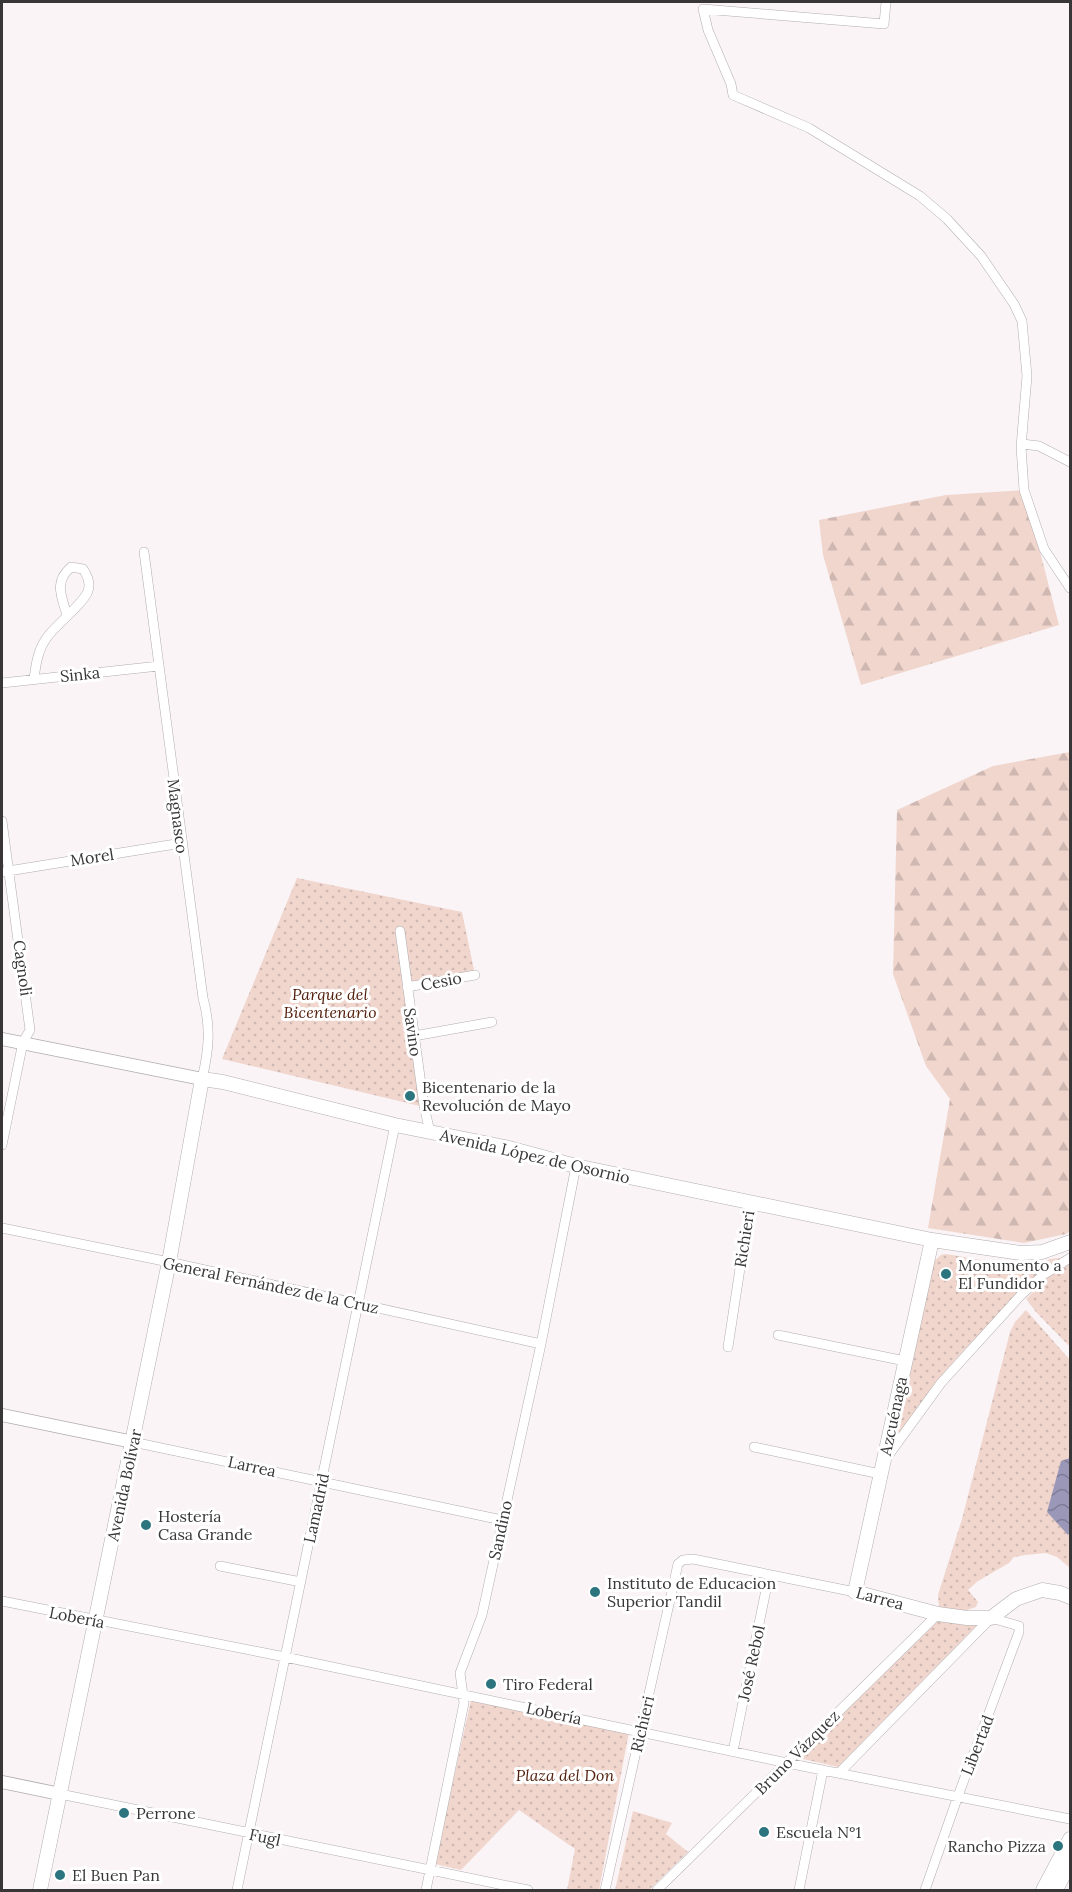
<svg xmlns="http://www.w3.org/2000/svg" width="1072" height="1892" viewBox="0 0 1072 1892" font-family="Lora,serif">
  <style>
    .forest { fill: url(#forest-firs) }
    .park { fill: url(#park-dots) }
    .water { fill: url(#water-waves) }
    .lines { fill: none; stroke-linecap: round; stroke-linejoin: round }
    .minor-casing { stroke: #b2adb0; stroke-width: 10 }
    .tertiary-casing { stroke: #b2adb0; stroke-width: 14 }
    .secondary-casing { stroke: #b2adb0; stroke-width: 15 }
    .minor { stroke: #fff; stroke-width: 9 }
    .tertiary { stroke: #fff; stroke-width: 12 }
    .secondary { stroke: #fff; stroke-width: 14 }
    .poi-dot { fill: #2c747e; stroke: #fff; stroke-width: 2 }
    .labels { text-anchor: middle; stroke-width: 6; stroke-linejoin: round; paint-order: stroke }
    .street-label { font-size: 16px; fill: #383637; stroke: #fff }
    .park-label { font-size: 16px; font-style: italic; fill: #53200e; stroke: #fff }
    .poi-label { font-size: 16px; fill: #383637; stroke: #fff; text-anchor: start }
  </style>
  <defs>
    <pattern id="forest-firs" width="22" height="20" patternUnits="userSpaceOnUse" patternTransform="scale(1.5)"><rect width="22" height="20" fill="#f0d6cd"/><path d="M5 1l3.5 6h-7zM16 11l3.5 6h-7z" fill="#cfb8b1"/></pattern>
    <pattern id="park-dots" width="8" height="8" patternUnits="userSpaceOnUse" patternTransform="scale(1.5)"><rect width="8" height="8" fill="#f0d6cd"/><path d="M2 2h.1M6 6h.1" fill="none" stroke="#cfb8b1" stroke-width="1.8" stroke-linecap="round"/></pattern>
    <pattern id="water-waves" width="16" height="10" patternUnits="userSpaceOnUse" patternTransform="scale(1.5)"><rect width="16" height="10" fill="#9a97b9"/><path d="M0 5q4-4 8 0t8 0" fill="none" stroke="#7f7c97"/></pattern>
  </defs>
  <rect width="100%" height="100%" fill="#faf4f7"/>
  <path class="forest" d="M1024,490L1059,625L861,685L823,555L819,520L946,495Z
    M1070,752V1231L1066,1234L1024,1243L928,1228L950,1099L926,1066L893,974L897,810L993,766Z"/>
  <path class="park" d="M297,878L462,912L475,975L407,988L420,1106L222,1059Z
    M946,1254C971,1258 997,1264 1022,1264C1036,1264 1049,1257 1064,1258C1024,1294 982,1328 947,1369C927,1394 910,1422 891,1448L933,1262L941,1255Z
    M1070,1264V1347L1036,1312L1026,1299L1048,1277Z
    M1026,1310L1070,1360V1568L1057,1557L1046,1553L1025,1555L1014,1557L1009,1563L978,1581L968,1590L978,1602L976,1607L964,1611L939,1608L938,1595L962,1519L1010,1332L1015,1322Z
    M939,1617L977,1625L838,1767L799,1758Z
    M471,1700L629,1732L599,1890H567L575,1849L519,1810L461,1870L435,1864Z
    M633,1811L672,1823L666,1834L688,1852L649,1890H615Z"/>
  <path class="water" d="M1070,1458V1532L1068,1535L1047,1512L1061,1461Z"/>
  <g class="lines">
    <g class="minor-casing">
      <path id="minor" d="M886,2L884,24L703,9L708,30L731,84L733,95L809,128L920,196L947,219L981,256L1014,304L1022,321L1027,376L1021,447L1024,490L1044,549L1070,588
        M1022,444L1039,446L1070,462
        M144,552L203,998C211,1027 209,1050 202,1079
        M34,679C36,663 38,649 48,636C57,624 84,603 88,591C91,583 87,575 83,569L71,567C54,582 61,595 67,615
        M2,683L159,666
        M2,821L30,1030L23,1042L2,1145
        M2,872L182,843
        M400,931L424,1106L430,1132
        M407,987L475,975
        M414,1036L492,1022
        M2,1228L169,1262L541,1344
        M778,1335L905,1361
        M728,1347L750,1203
        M133,1442L502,1520
        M754,1447L880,1474
        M885,1460L941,1383L1021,1295L1043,1275L1070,1258
        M220,1566L301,1582
        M2,1601L285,1657L787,1763L1070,1819
        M733,1751L769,1575
        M839,1773L991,1618L1019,1626V1632L958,1796L925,1890
        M60,1794L528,1890
        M237,1890L395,1125
        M426,1890L464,1703L460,1673L482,1615L541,1344L576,1166
        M605,1890L678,1564L683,1560L693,1559L855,1592
        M657,1890L938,1614
        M799,1890L823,1770"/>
    </g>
    <g class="tertiary-casing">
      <path id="tertiary" d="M2,1039L202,1079
        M2,1415L133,1442
        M2,1782L60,1794"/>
    </g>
    <g class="secondary-casing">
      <path id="secondary" d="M932,1240L855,1592L938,1614L967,1618H991L1016,1599L1042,1590L1060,1593L1070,1597
        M40,1890L169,1262L202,1079L223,1082L395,1125L505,1147L576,1166L932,1240L1021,1253L1042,1252L1070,1242
        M1043,1890L1070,1839
        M1056,1890L1070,1862"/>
    </g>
    <use href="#minor" class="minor"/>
    <use href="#tertiary" class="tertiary"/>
    <use href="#secondary" class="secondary"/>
  </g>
  <g class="poi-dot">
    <circle cx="410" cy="1096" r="6"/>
    <circle cx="946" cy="1274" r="6"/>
    <circle cx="146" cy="1525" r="6"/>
    <circle cx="595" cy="1592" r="6"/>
    <circle cx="491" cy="1684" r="6"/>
    <circle cx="124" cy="1813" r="6"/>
    <circle cx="764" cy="1832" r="6"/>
    <circle cx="1058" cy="1846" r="6"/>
    <circle cx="60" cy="1875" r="6"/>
  </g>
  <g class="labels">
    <g class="street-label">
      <text transform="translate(80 674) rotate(-6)" y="6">Sinka</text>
      <text transform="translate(178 816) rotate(83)" y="6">Magnasco</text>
      <text transform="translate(92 857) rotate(-9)" y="6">Morel</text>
      <text transform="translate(23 968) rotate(82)" y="6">Cagnoli</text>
      <text transform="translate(441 981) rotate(-11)" y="6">Cesio</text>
      <text transform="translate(413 1032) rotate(82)" y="6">Savino</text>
      <text transform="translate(535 1156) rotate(13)" y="6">Avenida López de Osornio</text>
      <text transform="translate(744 1239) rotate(-81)" y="6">Richieri</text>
      <text transform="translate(271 1285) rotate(12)" y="6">General Fernández de la Cruz</text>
      <text transform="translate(893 1416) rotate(-78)" y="6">Azcuénaga</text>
      <text transform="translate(252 1466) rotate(12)" y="6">Larrea</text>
      <text transform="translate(124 1485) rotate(-78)" y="6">Avenida Bolívar</text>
      <text transform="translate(316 1508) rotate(-78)" y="6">Lamadrid</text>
      <text transform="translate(500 1530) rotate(-78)" y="6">Sandino</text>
      <text transform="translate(880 1598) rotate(15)" y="6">Larrea</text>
      <text transform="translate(77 1617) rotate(11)" y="6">Lobería</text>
      <text transform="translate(751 1663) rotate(-78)" y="6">José Rebol</text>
      <text transform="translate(554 1713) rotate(12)" y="6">Lobería</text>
      <text transform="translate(642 1724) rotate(-77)" y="6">Richieri</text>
      <text transform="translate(977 1745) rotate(-69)" y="6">Libertad</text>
      <text transform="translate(797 1752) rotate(-45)" y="6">Bruno Vázquez</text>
      <text transform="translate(265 1837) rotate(12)" y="6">Fugl</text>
    </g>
    <g class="park-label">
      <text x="330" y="1000">Parque del<tspan x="330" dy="18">Bicentenario</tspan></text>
      <text x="565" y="1781">Plaza del Don</text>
    </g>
    <g class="poi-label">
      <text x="422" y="1093">Bicentenario de la<tspan x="422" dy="18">Revolución de Mayo</tspan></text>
      <text x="958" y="1271">Monumento a<tspan x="958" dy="18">El Fundidor</tspan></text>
      <text x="158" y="1522">Hostería<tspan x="158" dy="18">Casa Grande</tspan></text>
      <text x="607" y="1589">Instituto de Educacion<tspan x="607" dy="18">Superior Tandil</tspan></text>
      <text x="503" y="1690">Tiro Federal</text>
      <text x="136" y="1819">Perrone</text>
      <text x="776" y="1838">Escuela N°1</text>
      <text x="1046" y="1852" text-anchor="end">Rancho Pizza</text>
      <text x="72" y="1881">El Buen Pan</text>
    </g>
  </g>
  <rect width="1072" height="1892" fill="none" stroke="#383637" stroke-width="6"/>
</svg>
